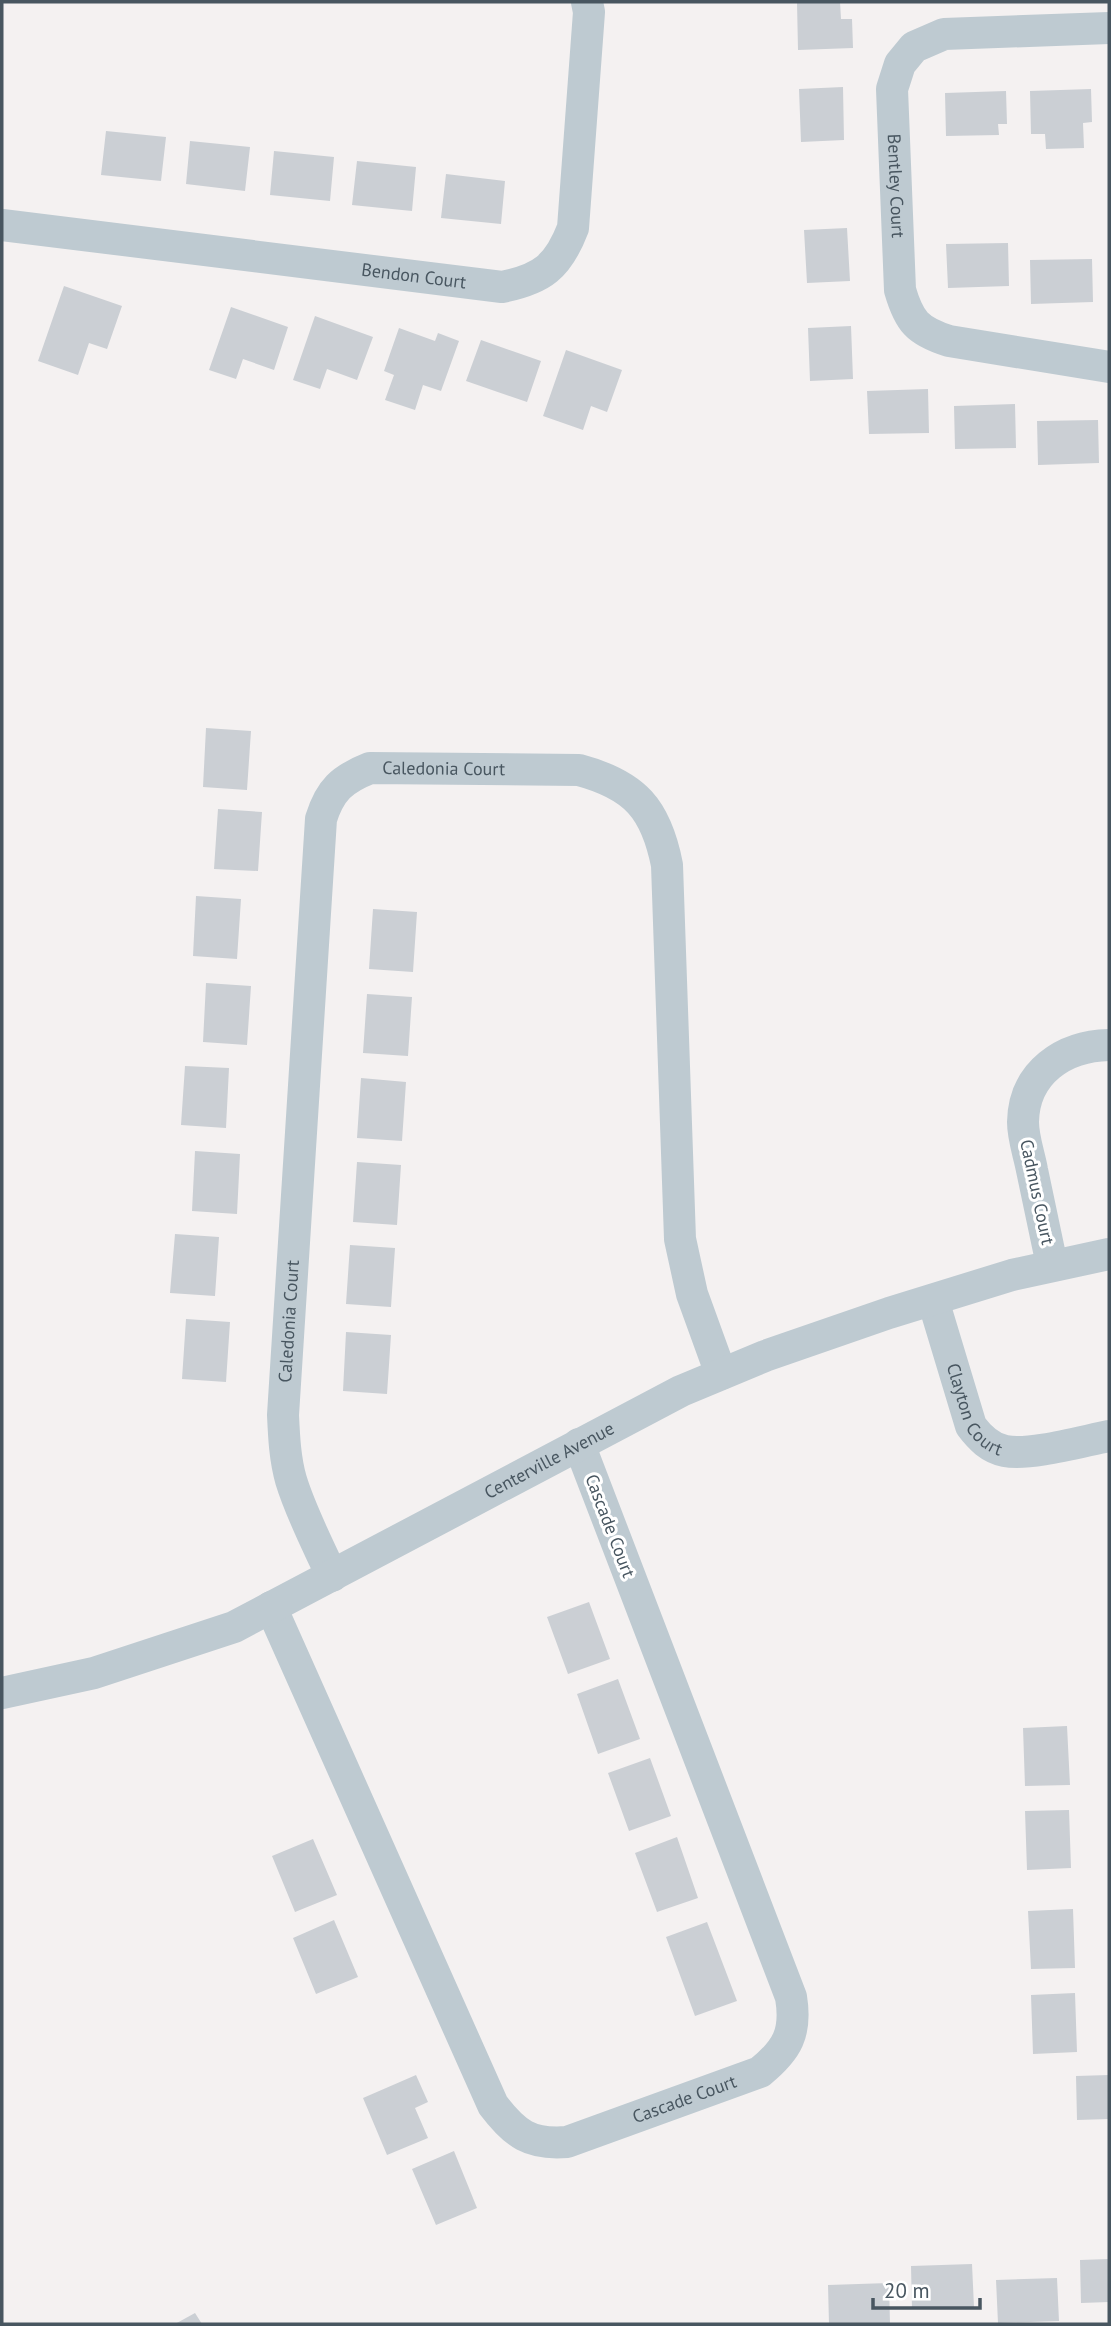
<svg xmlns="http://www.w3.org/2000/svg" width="1111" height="2326" viewBox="0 0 1111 2326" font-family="'PT Sans',sans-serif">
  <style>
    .building { fill: #cbcfd4 }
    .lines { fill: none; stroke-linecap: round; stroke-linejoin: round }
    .street { stroke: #becad1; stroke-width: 32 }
    .labels { text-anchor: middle; stroke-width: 6; stroke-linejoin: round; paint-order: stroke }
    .street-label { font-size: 18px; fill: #485660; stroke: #fff }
  </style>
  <rect width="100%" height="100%" fill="#f4f1f1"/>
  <path class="building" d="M797,2H840L841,19H852L853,48L798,50Z
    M843,87L844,140L801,142L799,89Z
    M1091,89L1092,122L1083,123L1084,148L1046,149L1045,134H1031L1030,91Z
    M1006,91L1007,124H998L999,135L946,136L945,93Z
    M106,131L166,137L161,181L101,175Z
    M190,141L250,147L245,191L186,184Z
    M274,151L334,157L330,201L270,195Z
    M357,161L416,167L412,211L352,205Z
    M446,174L505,181L501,224L441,218Z
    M847,228L850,281L807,283L804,230Z
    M1008,243L1009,286L948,288L946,244Z
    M1092,259L1093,302L1031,304L1030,260Z
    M64,286L122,306L107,349L89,343L78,375L38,361Z
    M231,307L288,327L274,370L243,359L236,379L209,370Z
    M315,316L373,337L357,380L327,369L320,389L293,380Z
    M851,326L853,379L810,381L808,328Z
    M399,328L435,341L438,333L459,341L441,391L423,385L415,410L385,400L394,375L384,371Z
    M481,340L541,361L527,402L466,381Z
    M566,350L622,370L607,412L591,406L583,430L543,416Z
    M928,389L929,433L869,434L867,391Z
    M1015,404L1016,448L955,449L954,406Z
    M1098,420L1099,463L1038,465L1037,421Z
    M206,728L251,731L247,790L203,787Z
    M218,809L262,812L258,871L214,869Z
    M196,896L241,899L237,959L193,956Z
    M373,909L417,912L413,972L369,969Z
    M206,983L251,986L247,1045L203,1042Z
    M367,994L412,997L408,1056L363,1053Z
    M185,1066L229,1068L226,1128L181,1125Z
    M361,1078L406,1082L402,1141L357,1138Z
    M195,1151L240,1154L237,1214L192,1211Z
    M357,1162L401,1165L397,1225L353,1222Z
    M175,1234L219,1237L215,1296L170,1293Z
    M350,1245L395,1248L391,1307L346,1304Z
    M186,1319L230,1322L226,1382L182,1379Z
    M346,1332L391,1335L387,1394L343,1391Z
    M589,1602L610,1659L568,1674L547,1617Z
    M618,1679L640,1739L598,1754L577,1694Z
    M1067,1726L1070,1785L1025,1786L1023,1728Z
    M650,1758L671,1816L629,1831L608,1773Z
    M1069,1810L1071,1868L1027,1870L1025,1811Z
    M677,1837L698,1898L657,1912L635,1853Z
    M313,1839L337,1895L295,1912L272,1856Z
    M1073,1909L1075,1968L1031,1969L1028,1911Z
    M334,1920L358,1977L316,1994L293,1938Z
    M707,1922L737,2001L695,2016L666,1937Z
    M1075,1993L1077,2052L1033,2054L1031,1995Z
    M416,2075L428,2102L415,2108L428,2138L387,2155L363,2098Z
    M1109,2075V2119L1077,2120L1076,2076Z
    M454,2151L477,2208L436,2225L412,2169Z
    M1109,2259V2302L1081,2303L1080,2260Z
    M972,2264L974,2307L912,2309L911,2266Z
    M1057,2278L1059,2321L998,2323L996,2280Z
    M889,2283L890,2324H829L828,2285Z
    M195,2313L202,2324H175Z"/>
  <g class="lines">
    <g class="street">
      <path id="s1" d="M1109,28L944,34L914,47L900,64L892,89L900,290C909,321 917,331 949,341L1109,367"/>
      <path id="s2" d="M2,225L502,287C542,279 558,267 573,228L589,12L587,2"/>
      <path d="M1052,1265C1045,1233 1039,1202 1032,1170C1029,1154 1023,1138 1023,1122C1024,1072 1064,1046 1109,1045"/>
      <path id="s3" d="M933,1300L971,1426C980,1438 990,1448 1005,1451C1030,1456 1083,1441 1109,1436"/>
      <path id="s4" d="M332,1576C318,1545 301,1513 291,1480C285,1459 284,1437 283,1415L321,819C330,790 342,779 370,768L579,770C635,785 656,809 667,865L680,1239L692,1294L721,1374"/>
      <path id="s5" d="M271,1607L493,2105C515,2134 530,2145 567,2142L760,2072C787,2050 797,2033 791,1997L579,1444"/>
      <path id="s6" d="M2,1693L94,1673L234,1627L681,1391L765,1356L889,1313L1012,1275L1109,1254"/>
    </g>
  </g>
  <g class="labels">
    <g class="street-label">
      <text dy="6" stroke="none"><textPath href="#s1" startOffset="343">Bentley Court</textPath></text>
      <text dy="6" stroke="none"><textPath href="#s2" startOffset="415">Bendon Court</textPath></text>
      <text dy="6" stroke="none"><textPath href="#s4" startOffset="915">Caledonia Court</textPath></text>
      <text transform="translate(1037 1192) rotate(78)" y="6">Cadmus Court</text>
      <text dy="6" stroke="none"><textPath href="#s4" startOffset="264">Caledonia Court</textPath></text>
      <text dy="6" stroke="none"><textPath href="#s3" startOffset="119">Clayton Court</textPath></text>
      <text dy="6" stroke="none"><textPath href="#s6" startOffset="598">Centerville Avenue</textPath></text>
      <text transform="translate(610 1526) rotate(69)" y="6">Cascade Court</text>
      <text dy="6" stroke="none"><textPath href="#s5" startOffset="758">Cascade Court</textPath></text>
    </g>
  </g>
  <rect width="1111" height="2326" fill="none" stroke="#485660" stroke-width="7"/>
  <path d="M873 2298v10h107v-10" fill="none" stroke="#485660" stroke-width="3.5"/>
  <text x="884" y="2298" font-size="21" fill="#485660" stroke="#ffffff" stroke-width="5" paint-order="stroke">20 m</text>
</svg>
